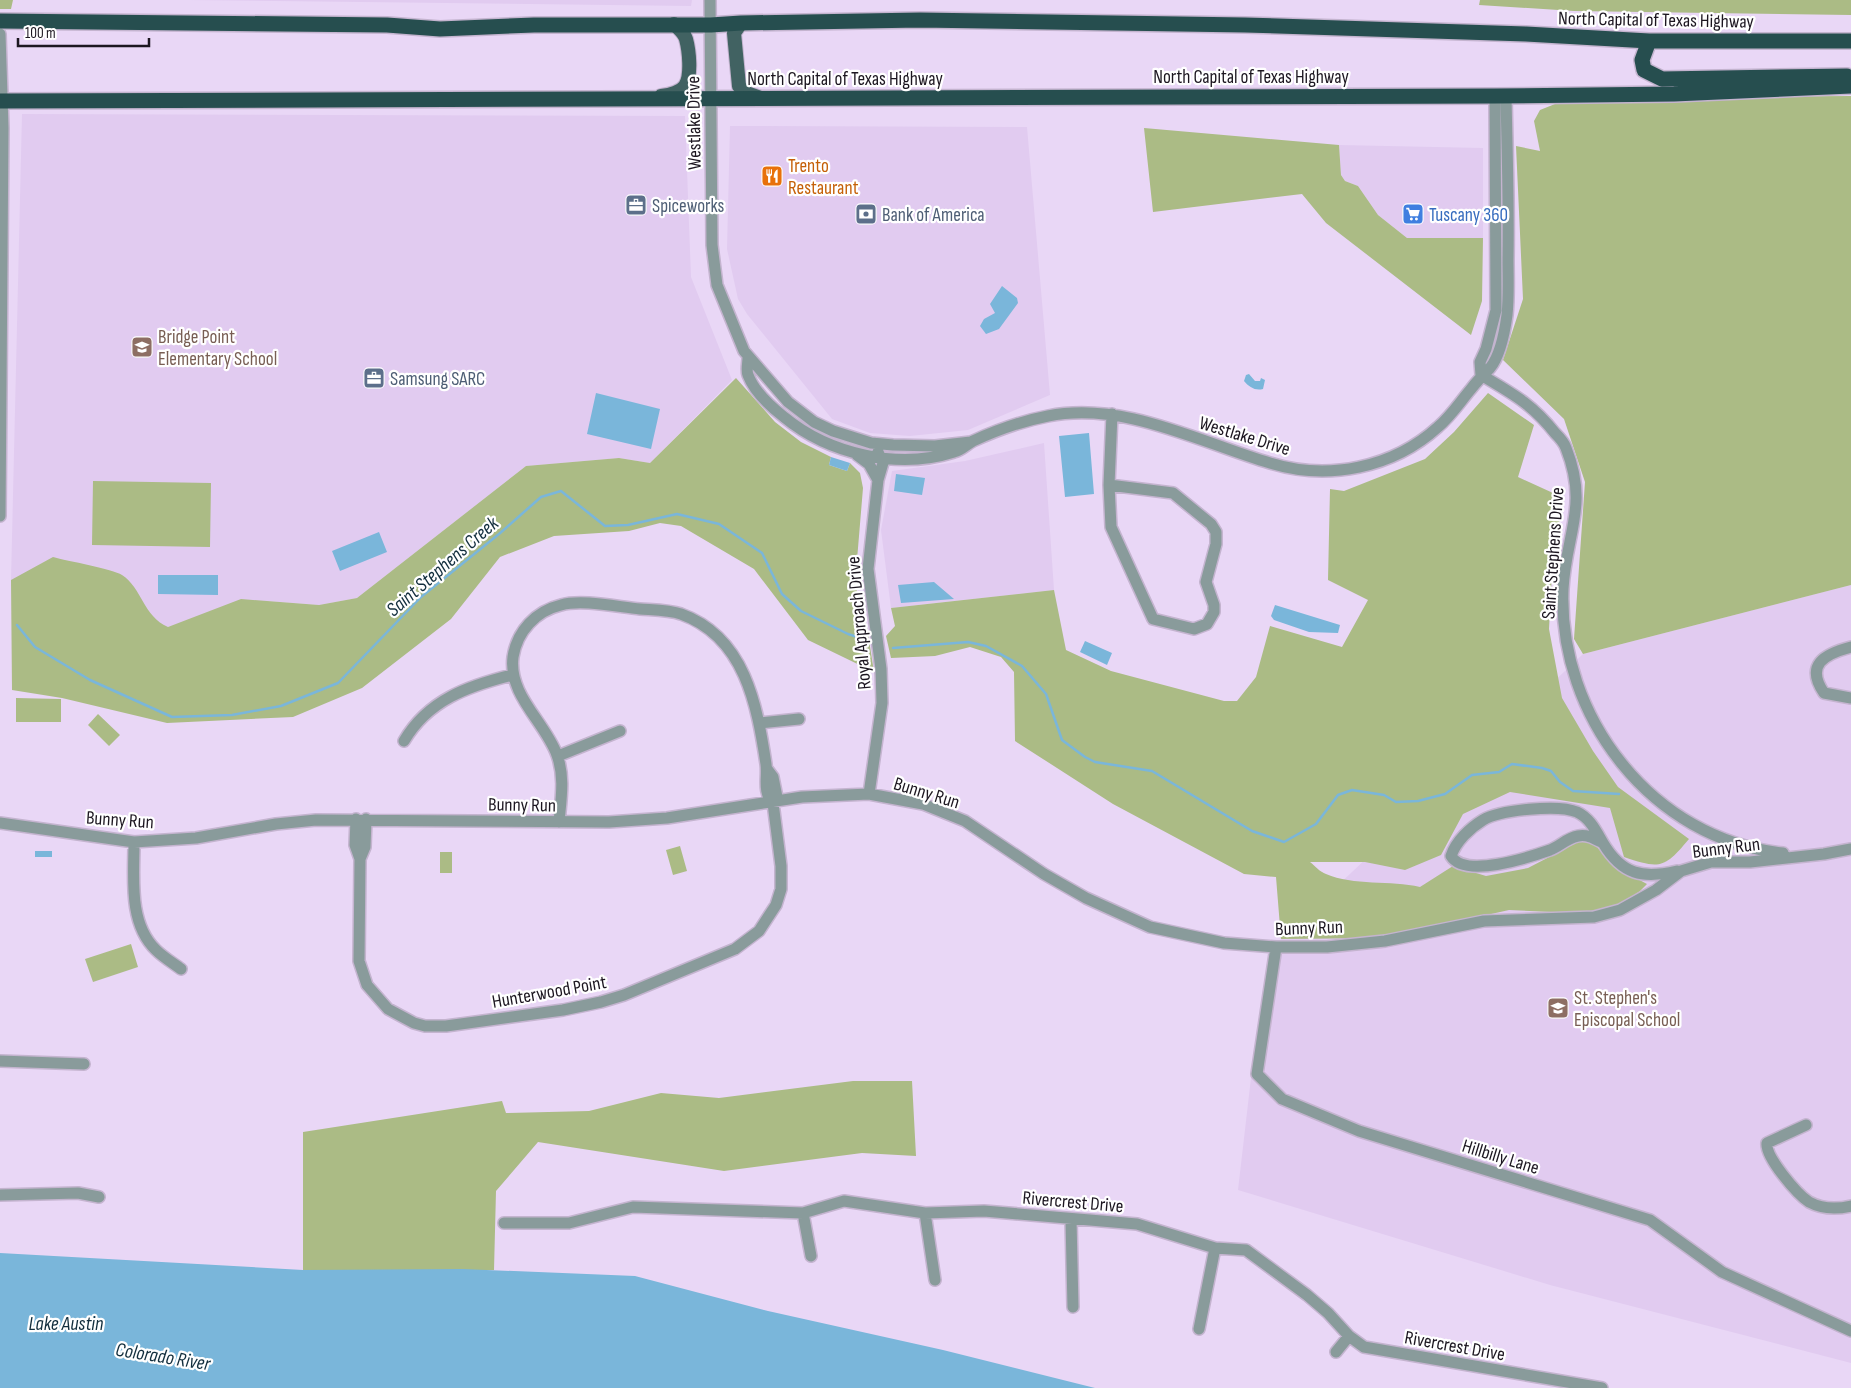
<svg xmlns="http://www.w3.org/2000/svg" width="1851" height="1388" viewBox="0 0 1851 1388" font-family="'Sofia Sans Condensed',sans-serif">
  <style>
    .built { fill: #e1cbf0 }
    .green { fill: #abbb85 }
    .water { fill: #7ab6da }
    .lines { fill: none; stroke-linecap: round; stroke-linejoin: round }
    .stream { stroke: #7ab6da; stroke-width: 2.5 }
    .minor-casing { stroke: #c4b4cf; stroke-width: 14 }
    .major-casing { stroke: #c4b4cf; stroke-width: 16 }
    .highway-casing { stroke: #c4b4cf; stroke-width: 18 }
    .minor { stroke: #899b9b; stroke-width: 11 }
    .major { stroke: #416262; stroke-width: 14 }
    .highway { stroke: #264e4f; stroke-width: 15 }
    .labels { text-anchor: middle; stroke-width: 4.5; stroke-linejoin: round; paint-order: stroke }
    .street-label { font-size: 19px; fill: #1c1620; stroke: #fff }
    .food-label { font-size: 19px; fill: #c56008; stroke: #fff; text-anchor: start }
    .service-label { font-size: 19px; fill: #4e5e75; stroke: #fff; text-anchor: start }
    .shop-label { font-size: 19px; fill: #366cbe; stroke: #fff; text-anchor: start }
    .education-label { font-size: 19px; fill: #785e54; stroke: #fff; text-anchor: start }
    .water-label { font-size: 20px; font-style: italic; fill: #122e3d; stroke: #fff }
  </style>
  <rect width="100%" height="100%" fill="#e9d7f6"/>
  <path class="built" d="M189,0H692L691,6Z
    M22,114L685,116L691,277L732,380L650,463L619,458L526,466L357,598L319,605L267,601L168,627L11,580Z
    M730,126L1027,127L1050,395L968,430L910,436L870,433L832,419L747,314L738,299L727,249Z
    M1339,145L1483,148V238H1407L1378,215L1358,186L1345,181L1341,175Z
    M1044,443L1054,590L891,608L881,530L892,471L965,461Z
    M1851,585V1363L1550,1285L1238,1190L1251,1078L1281,939L1583,654Z"/>
  <path class="green" d="M0,0H13L11,9H0Z
    M1480,0H1851V15L1574,11L1479,5Z
    M1851,96V585L1583,654L1574,639L1585,482L1564,419L1503,360L1523,299L1516,146L1540,151L1534,121L1540,110L1570,98Z
    M1144,128L1339,145L1341,175L1345,181L1358,186L1378,215L1407,238H1483L1482,301L1471,335L1326,223L1302,194L1153,212Z
    M736,378L775,422L801,442L831,457L829,465L847,471L850,463L860,473L863,488L855,584L867,627L874,672L808,640L754,569L681,526L660,523L629,531L554,536L500,557L451,619L362,688L293,717L167,723L62,698L12,690L11,580L53,557C67,561 113,569 122,575C142,588 143,616 168,627L241,599L319,605L357,598L526,466L619,458L650,463Z
    M1488,393L1534,425L1518,477L1564,498L1553,554L1549,629L1562,698L1593,751L1618,787L1689,839C1664,869 1660,869 1624,857L1610,808L1510,792L1463,814L1441,855L1405,870L1365,862H1310C1315,866 1320,872 1326,874C1353,886 1391,880 1420,887L1453,866L1486,876L1528,868L1582,840L1595,845L1615,867L1647,884L1640,891L1616,908L1574,913L1509,910L1384,938L1281,939L1276,877L1244,874L1113,804L1015,741L1014,672L1001,657L970,647L935,656L891,658L886,636L895,626L891,608L1054,590L1066,650L1111,671L1224,701H1237L1256,677L1270,626L1342,647L1368,600L1328,580L1330,489L1344,491L1425,459L1454,432Z
    M93,481L211,483L210,547L92,545Z
    M16,698L61,699V722H16Z
    M98,714L120,735L109,746L88,725Z
    M680,846L687,871L673,875L666,850Z
    M440,852H452V873H440Z
    M131,944L138,967L93,982L85,959Z
    M853,1081H912L916,1156L862,1153L724,1171L538,1142L496,1191L494,1270H303V1132L502,1101L506,1113L589,1111L661,1093L719,1098Z"/>
  <path class="water" d="M1002,286L1017,298L1018,303L999,329L986,334L980,326L984,319L995,313L990,304Z
    M1249,374L1255,381H1260L1261,378L1265,380L1263,389C1255,391 1249,387 1244,381L1246,375Z
    M596,393L660,409L651,449L587,434Z
    M1089,433L1094,494L1065,497L1059,436Z
    M831,457L850,463L847,471L829,465Z
    M896,474L925,478L922,495L894,491Z
    M379,532L387,552L340,571L332,551Z
    M158,575H218V595L158,594Z
    M934,582L954,599L901,603L898,585Z
    M1275,605L1340,625L1338,633L1309,632L1274,620L1271,616Z
    M1085,641L1112,653L1107,665L1080,652Z
    M35,851H52V857H35Z
    M0,1253L303,1270L463,1269L635,1276L768,1311L943,1350L1095,1388H0Z"/>
  <g class="lines">
    <path class="stream" d="M17,625L35,647L90,680L172,717L232,715L281,706L338,683L421,597L499,534L541,497L561,491L605,526L628,525L677,514L719,524L762,553L782,594L801,611L848,634L867,640
      M893,648L968,642L986,646L1022,666L1046,694L1062,740L1085,757L1095,762L1152,771L1252,831L1284,842L1316,824L1338,795L1352,790L1384,795L1396,802L1418,801L1445,794L1472,775L1499,772L1512,764L1542,768L1551,771L1560,782L1573,791L1619,794"/>
    <g class="minor-casing">
      <path id="minor" d="M710,0L712,245L717,285L744,351L788,402L814,422L833,431L871,443L893,445L935,446L971,442
        M0,34L3,128L0,516
        M748,358C748,363 746,370 748,375C754,391 771,407 784,417C829,454 898,470 954,452C962,450 967,444 973,441C997,430 1022,421 1048,416C1124,401 1199,442 1270,463C1328,481 1393,468 1438,427C1451,416 1460,402 1471,389C1477,381 1483,375 1490,368C1500,356 1505,330 1507,315C1509,297 1508,277 1508,259C1509,204 1507,150 1506,96
        M1481,375C1513,394 1532,404 1555,433C1559,437 1564,442 1566,448C1589,506 1566,533 1563,589C1558,716 1652,840 1783,853
        M1481,375L1480,362L1486,349L1496,310L1495,96
        M857,455L869,464L878,480
        M1109,485L1173,493L1211,524L1216,532V544L1206,582L1214,605V612L1207,624L1194,629L1153,619L1111,527L1109,485L1112,414
        M1851,647C1824,654 1805,665 1824,693L1851,698
        M760,723L799,719
        M404,741C428,700 468,686 512,675
        M558,756L620,731
        M767,769L773,777L777,797L773,803
        M869,794L882,703L881,669L868,569L878,480L883,463L878,452
        M356,819L355,845L360,859
        M366,819L365,847L360,859L359,961L367,985L388,1009L414,1023L425,1026H446L563,1010L601,1002L624,995L735,949L759,931L776,905L781,889V866L773,803C762,792 768,777 766,764C757,705 745,637 681,614C669,610 653,610 640,609C618,607 582,599 561,605C536,611 517,631 513,657C508,695 545,722 557,755C565,777 561,799 559,822
        M0,823L134,842L196,838L276,824L316,820L609,822L667,818L802,797L869,794L923,804L965,821L1044,874L1086,898L1150,927L1224,943L1276,947H1327L1385,941L1484,921L1594,917L1620,910L1656,890L1681,871L1711,862H1750L1824,854L1851,849
        M134,842C134,877 128,923 156,950C163,957 173,963 181,969
        M1603,843C1595,839 1588,834 1578,836C1567,838 1560,846 1550,850C1530,857 1465,879 1451,856C1456,841 1470,828 1483,820C1500,810 1558,804 1577,812C1590,818 1596,831 1603,843C1622,875 1643,879 1677,871
        M1276,947L1257,1074L1282,1099L1359,1131L1650,1220L1722,1272L1851,1331
        M0,1061L84,1064
        M1806,1125L1767,1143C1765,1157 1797,1194 1809,1202C1822,1209 1838,1209 1851,1206
        M0,1195L78,1193L99,1197
        M803,1213L811,1256
        M925,1213L935,1280
        M1071,1220L1073,1307
        M504,1223H569L633,1207L803,1213L844,1201L925,1213L984,1211L1137,1224L1215,1248L1246,1250L1307,1295L1328,1313L1349,1336L1364,1347L1602,1388
        M1199,1329L1215,1248
        M1336,1352L1349,1336"/>
    </g>
    <g class="major-casing">
      <path id="major" d="M741,23L734,33L739,86L744,92L761,98
        M661,96C669,95 680,93 685,86C692,76 689,50 686,39C684,32 679,29 674,24"/>
    </g>
    <g class="highway-casing">
      <path id="highway" d="M0,21L387,25L440,29L534,25H711L741,23L920,20L1245,25L1526,34L1649,41H1851
        M1649,41L1642,60L1644,70L1662,79L1847,76
        M0,101L1495,96L1674,94L1851,86"/>
    </g>
    <use href="#minor" class="minor"/>
    <use href="#major" class="major"/>
    <use href="#highway" class="highway"/>
  </g>
  <defs>
    <g id="restaurant-square" transform="scale(1.125)"><rect x="-9" y="-9" width="18" height="18" rx="4" fill="#e8710a" stroke="#fff"/><path d="M-5-6h1v4h1v-4h1v4h1v-4h1v5L-1.5 .5V6h-2V.5L-5-1ZM5-6V6H3V1.5H1.5Q1.5-4 5-6Z" fill="#fff"/></g>
    <g id="office-square" transform="scale(1.125)"><rect x="-9" y="-9" width="18" height="18" rx="4" fill="#5c6f8a" stroke="#fff"/><path d="M-6-3h4V-5.5h4V-3h4V5H-6ZM-1-4.5V-3h2v-1.5ZM-6 0V1H6V0Z" fill="#fff"/></g>
    <g id="bank-square" transform="scale(1.125)"><rect x="-9" y="-9" width="18" height="18" rx="4" fill="#5c6f8a" stroke="#fff"/><path d="M-6-4H6V4H-6ZM0-2.3a2.3 2.3 0 1 0 0 4.6a2.3 2.3 0 1 0 0-4.6Z" fill="#fff"/></g>
    <g id="supermarket-square" transform="scale(1.125)"><rect x="-9" y="-9" width="18" height="18" rx="4" fill="#3f7fe0" stroke="#fff"/><path d="M-6-5.5h2.5l.6 2H6L4.5 2H-2.5L-4.4-4H-6ZM-1.5 3.2a1.3 1.3 0 1 0 .1 0ZM3 3.2a1.3 1.3 0 1 0 .1 0Z" fill="#fff"/></g>
    <g id="school-square" transform="scale(1.125)"><rect x="-9" y="-9" width="18" height="18" rx="4" fill="#8d6e63" stroke="#fff"/><path d="M0-5L7-2L0 1L-7-2ZM-4 1L0 2.5L4 1V4Q0 6-4 4Z" fill="#fff"/></g>
  </defs>
  <g fill-rule="evenodd">
    <use href="#restaurant-square" x="772" y="176"/>
    <use href="#office-square" x="636" y="205"/>
    <use href="#bank-square" x="866" y="214"/>
    <use href="#supermarket-square" x="1413" y="214"/>
    <use href="#school-square" x="142" y="347"/>
    <use href="#office-square" x="374" y="378"/>
    <use href="#school-square" x="1558" y="1008"/>
  </g>
  <g class="labels">
    <g class="street-label">
      <text transform="translate(1656 19) rotate(1)" y="7">North Capital of Texas Highway</text>
      <text x="1251" y="83">North Capital of Texas Highway</text>
      <text x="845" y="85">North Capital of Texas Highway</text>
      <text transform="translate(693 123) rotate(-91)" y="7">Westlake Drive</text>
      <text transform="translate(1245 435) rotate(17)" y="7">Westlake Drive</text>
      <text transform="translate(1552 553) rotate(-86)" y="7">Saint Stephens Drive</text>
      <text transform="translate(858 623) rotate(-95)" y="7">Royal Approach Drive</text>
      <text transform="translate(927 792) rotate(17)" y="7">Bunny Run</text>
      <text transform="translate(522 804) rotate(1)" y="7">Bunny Run</text>
      <text transform="translate(120 819) rotate(4)" y="7">Bunny Run</text>
      <text transform="translate(1726 847) rotate(-7)" y="7">Bunny Run</text>
      <text transform="translate(1309 927) rotate(-2)" y="7">Bunny Run</text>
      <text transform="translate(549 991) rotate(-10)" y="7">Hunterwood Point</text>
      <text transform="translate(1501 1156) rotate(17)" y="7">Hillbilly Lane</text>
      <text transform="translate(1073 1201) rotate(5)" y="7">Rivercrest Drive</text>
      <text transform="translate(1455 1345) rotate(10)" y="7">Rivercrest Drive</text>
    </g>
    <g class="food-label">
      <text x="788" y="172">Trento<tspan x="788" dy="22">Restaurant</tspan></text>
    </g>
    <g class="service-label">
      <text x="652" y="212">Spiceworks</text>
      <text x="882" y="221">Bank of America</text>
      <text x="390" y="385">Samsung SARC</text>
    </g>
    <g class="shop-label">
      <text x="1429" y="221">Tuscany 360</text>
    </g>
    <g class="education-label">
      <text x="158" y="343">Bridge Point<tspan x="158" dy="22">Elementary School</tspan></text>
      <text x="1574" y="1004">St. Stephen's<tspan x="1574" dy="22">Episcopal School</tspan></text>
    </g>
    <g class="water-label">
      <text transform="translate(442 566) rotate(-41)" y="7">Saint Stephens Creek</text>
      <text x="66" y="1330">Lake Austin</text>
      <text transform="translate(163 1356) rotate(9)" y="7">Colorado River</text>
    </g>
  </g>
  <path d="M18 38v8h131v-8" fill="none" stroke="#1c1620" stroke-width="2.5"/>
  <text x="25" y="38" font-size="15" fill="#1c1620" stroke="#ffffff" stroke-width="4" paint-order="stroke">100 m</text>
</svg>
